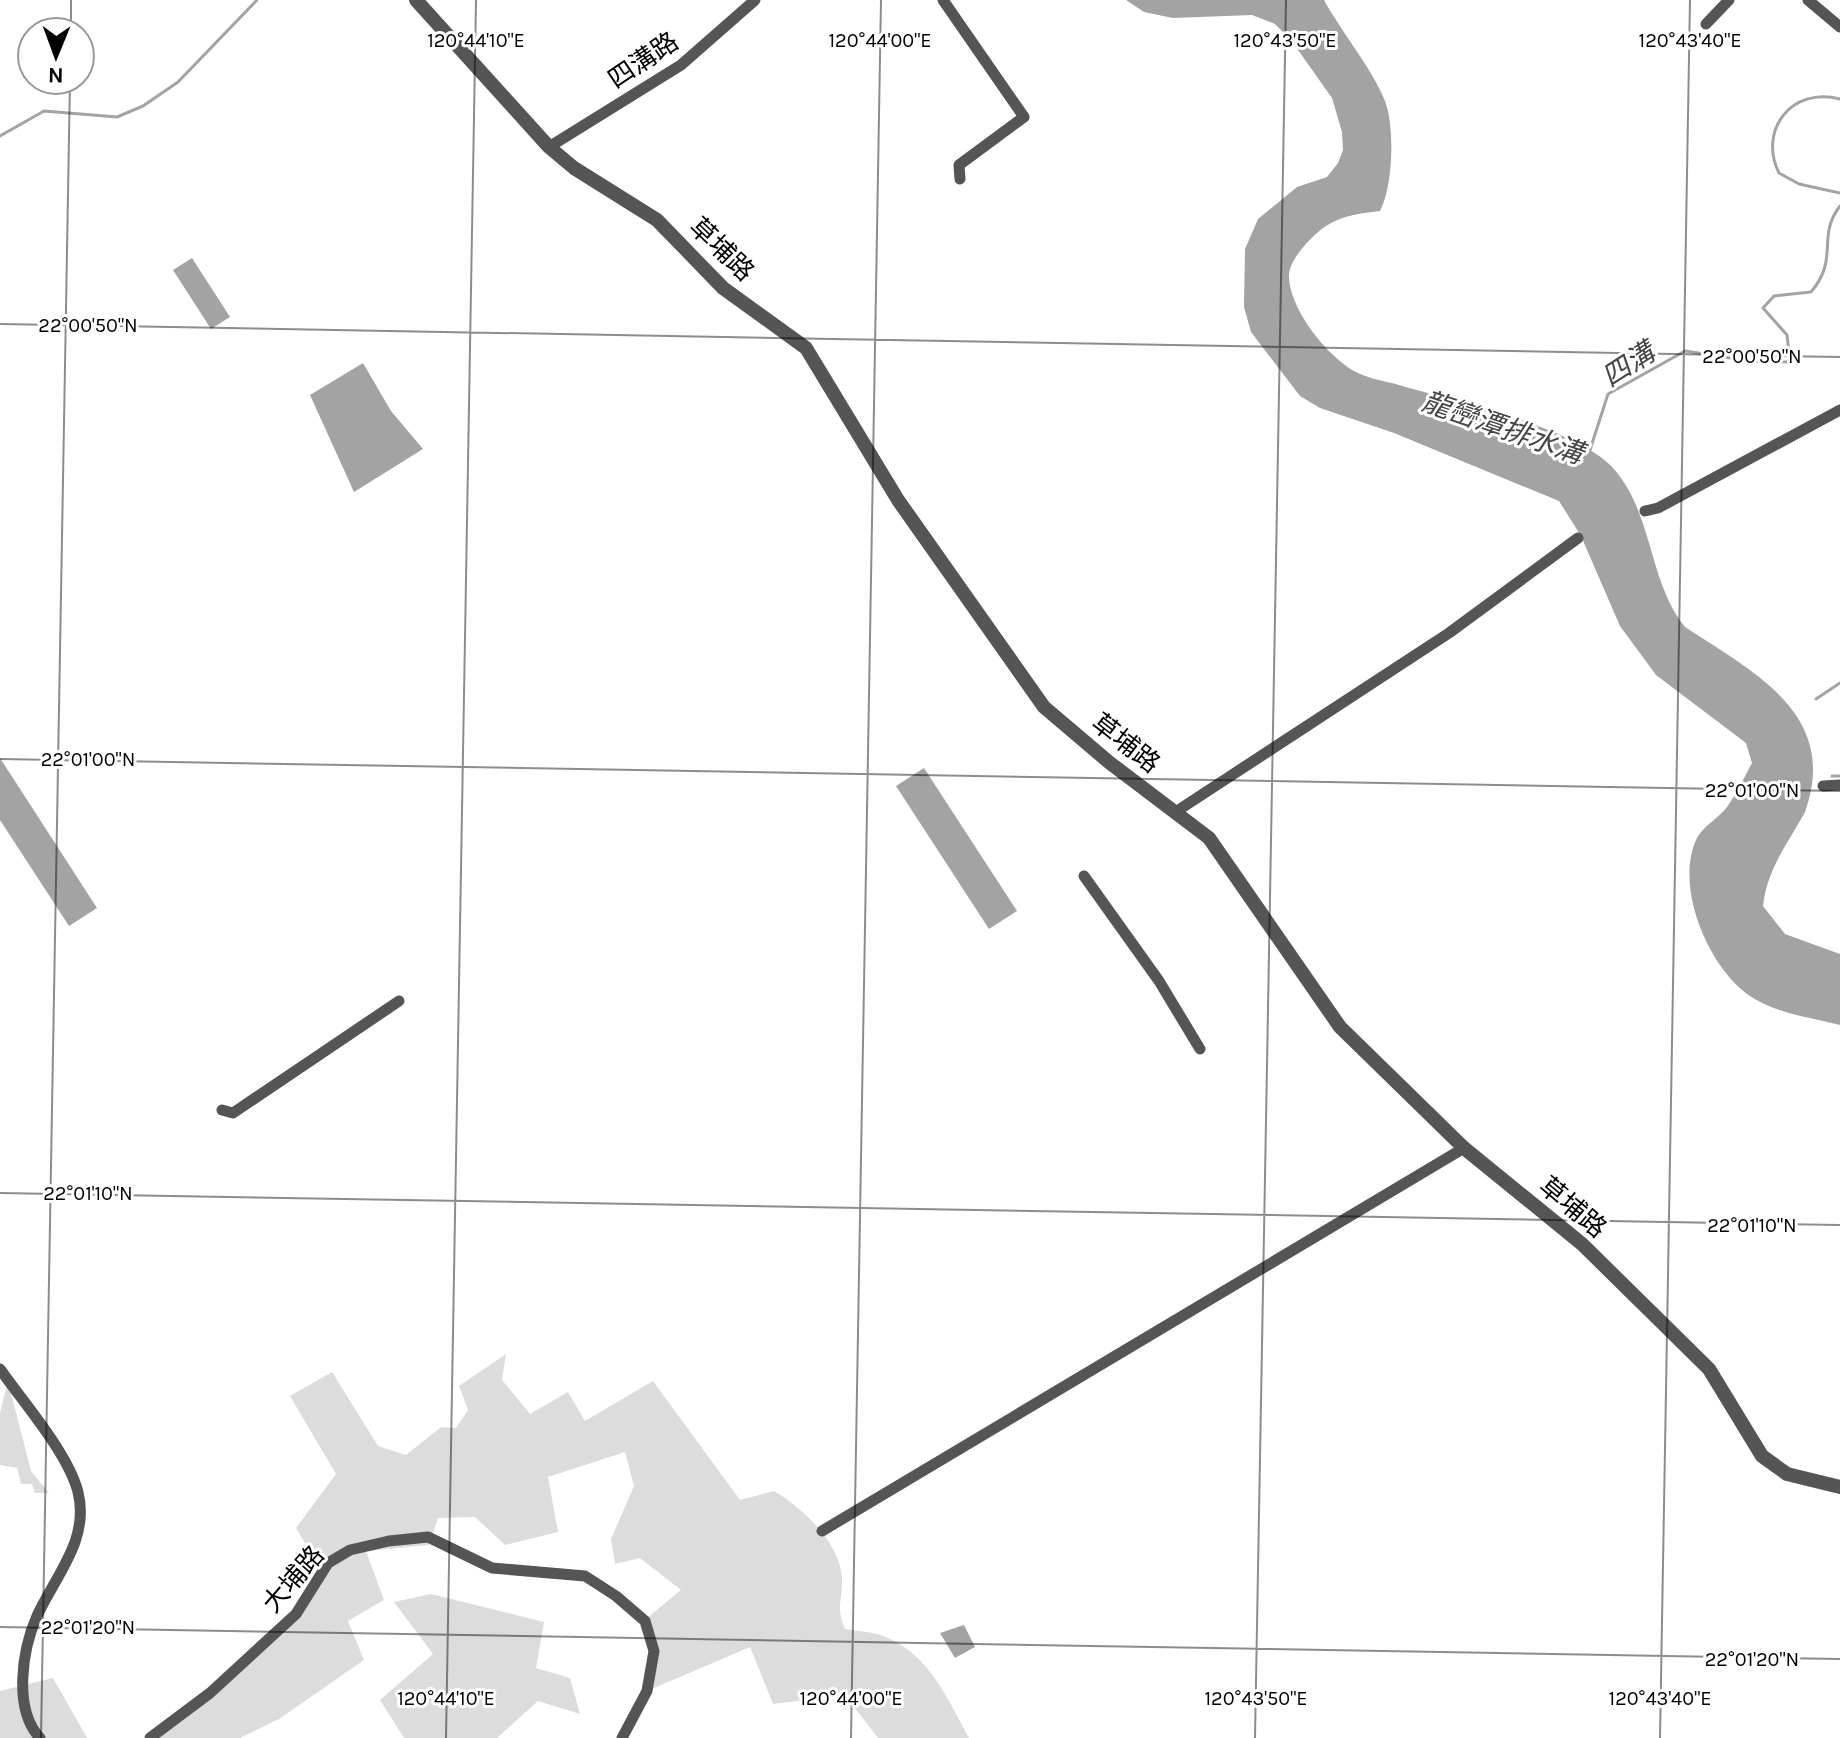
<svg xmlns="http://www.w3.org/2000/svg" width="1840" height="1738" viewBox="0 0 1840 1738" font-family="Karla,'Noto Sans TC',sans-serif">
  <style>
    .green { fill: #dcdcdc }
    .water { fill: #a3a3a3 }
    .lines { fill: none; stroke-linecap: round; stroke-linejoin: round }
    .stream { stroke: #a3a3a3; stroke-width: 3 }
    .minor { stroke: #555; stroke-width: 11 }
    .tertiary { stroke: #555; stroke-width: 14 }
    .ticks { fill: none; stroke: #000; stroke-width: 2; stroke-opacity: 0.45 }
    .labels { text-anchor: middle; stroke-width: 6; stroke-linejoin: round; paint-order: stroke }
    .street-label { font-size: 26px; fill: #000; stroke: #fff }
    .water-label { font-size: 28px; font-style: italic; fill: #444; stroke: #fff }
    .ticks-label { font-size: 20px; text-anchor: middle; fill: #000; stroke: #fff; stroke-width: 6; stroke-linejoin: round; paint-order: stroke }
  </style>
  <rect width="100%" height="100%" fill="#fff"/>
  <path class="green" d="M506,1354L502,1380L530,1414L568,1392L585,1421L653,1381L740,1500L774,1491C803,1508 841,1544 842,1579C843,1601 835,1606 845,1629C858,1631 875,1632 888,1638C930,1656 948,1700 969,1738H878L845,1695L773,1704L750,1647L647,1691L652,1656L641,1623L681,1590L640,1558L615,1564L611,1539L634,1486L625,1452L548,1477L558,1532L505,1545L475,1517L438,1518L429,1545L366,1551L384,1600L348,1621L364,1660L279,1719L240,1738H155L292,1621L323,1573L296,1528L336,1474L290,1396L332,1372L378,1446L406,1455L441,1427L456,1428L468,1410L459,1386Z
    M8,1381L31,1471L49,1493H35L32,1484H21L17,1468L0,1465V1413Z
    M431,1594L544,1622L536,1668L570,1678L580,1714L538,1701L497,1738H404L380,1700L433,1654L394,1602Z
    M53,1678L87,1738H0V1691Z"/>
  <path class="water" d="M1126,0H1324C1341,31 1373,70 1385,101C1395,127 1393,187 1380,211C1346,215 1329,218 1305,245C1298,253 1289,265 1289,276C1289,309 1329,359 1358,373C1370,379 1385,381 1399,385C1453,401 1576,427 1613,468C1653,512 1648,581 1685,627C1753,672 1840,714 1805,812C1787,845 1767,869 1763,906L1785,934L1840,954V1025C1809,1017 1773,1013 1747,994C1707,964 1674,885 1697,838C1703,826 1719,818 1727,807C1737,793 1744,778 1752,763L1746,743L1656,675L1620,626L1581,536L1559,501L1394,433L1320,408L1300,396L1251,332L1244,307L1245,249L1258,219L1297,187L1327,177L1338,163L1343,150L1342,132L1332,98L1291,40L1275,24L1252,15L1173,18L1144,12Z
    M192,258L230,317L211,329L173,270Z
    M363,363L391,411L423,449L354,492L310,395Z
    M0,758L97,908L69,926L0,820Z
    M924,768L1017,911L989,929L896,786Z
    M964,1625L975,1647L955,1658L940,1633Z"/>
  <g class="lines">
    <path class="stream" d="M1840,99C1791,86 1758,131 1779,173L1799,184L1840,193
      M0,136L44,111L117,117L143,106L178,82L257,0
      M1589,453L1608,394L1685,351L1750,361L1790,362L1787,335L1763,308L1774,296L1811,292C1840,258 1816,237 1840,206
      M1816,699L1840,683
      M1832,776H1840"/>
    <path class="minor" d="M943,0L1024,117L959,165L960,179
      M1808,0L1840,27
      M1706,24L1729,0
      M549,147L681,65L755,0
      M1645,511L1658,508L1840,410
      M1823,786L1840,785
      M1177,811L1449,633L1578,538
      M1084,876L1159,981L1200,1049
      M222,1110L233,1113L399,1001
      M0,1369C23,1402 68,1453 78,1492C90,1540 55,1576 37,1616C22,1650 13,1709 40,1738
      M822,1531L1464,1148
      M150,1738L210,1693L296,1614L328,1563L350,1550L389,1541L428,1537L492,1568L585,1576L616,1596L645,1621L654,1651L647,1691L622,1738"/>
    <path class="tertiary" d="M416,0L549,147L574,168L657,220L723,288L806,348L898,500L1044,707L1110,763L1209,838L1340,1027L1464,1148L1582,1244L1709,1369L1762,1456L1787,1474L1840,1487"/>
  </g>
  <path class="ticks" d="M71,32V0M0,324L1840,357M0,759L1840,791M0,1193L1840,1225M0,1627L1840,1659M41,1738L70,80M446,1738L476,0M851,1738L881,0M1255,1738L1286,0M1660,1738L1690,0"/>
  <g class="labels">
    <g class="street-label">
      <text transform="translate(643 60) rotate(-34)" y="9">四溝路</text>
      <text transform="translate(722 249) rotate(44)" y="9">草埔路</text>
      <text transform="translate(1126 743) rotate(38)" y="9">草埔路</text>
      <text transform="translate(1573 1207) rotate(40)" y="9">草埔路</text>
      <text transform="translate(293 1579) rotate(-49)" y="9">大埔路</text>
    </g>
    <g class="water-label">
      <text transform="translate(1628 364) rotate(-33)" y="10">四溝</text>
      <text transform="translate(1503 427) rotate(19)" y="10">龍巒潭排水溝</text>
    </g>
  </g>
  <g class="ticks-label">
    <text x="476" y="47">120°44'10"E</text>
    <text x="880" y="47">120°44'00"E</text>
    <text x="1285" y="47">120°43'50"E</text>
    <text x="1690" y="47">120°43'40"E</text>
    <text x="88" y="332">22°00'50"N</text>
    <text x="1752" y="363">22°00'50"N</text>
    <text x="88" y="766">22°01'00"N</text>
    <text x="1752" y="797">22°01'00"N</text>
    <text x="88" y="1200">22°01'10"N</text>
    <text x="1752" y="1232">22°01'10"N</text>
    <text x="88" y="1634">22°01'20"N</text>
    <text x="1752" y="1666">22°01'20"N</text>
    <text x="446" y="1705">120°44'10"E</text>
    <text x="851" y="1705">120°44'00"E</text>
    <text x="1256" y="1705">120°43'50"E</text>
    <text x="1660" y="1705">120°43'40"E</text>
  </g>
  <g transform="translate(56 56) rotate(181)"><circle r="38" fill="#ffffff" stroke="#999999" stroke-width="2"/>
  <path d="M0-6L14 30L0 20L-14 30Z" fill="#000000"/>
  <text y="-12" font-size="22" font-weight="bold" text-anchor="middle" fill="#000000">N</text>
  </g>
</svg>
